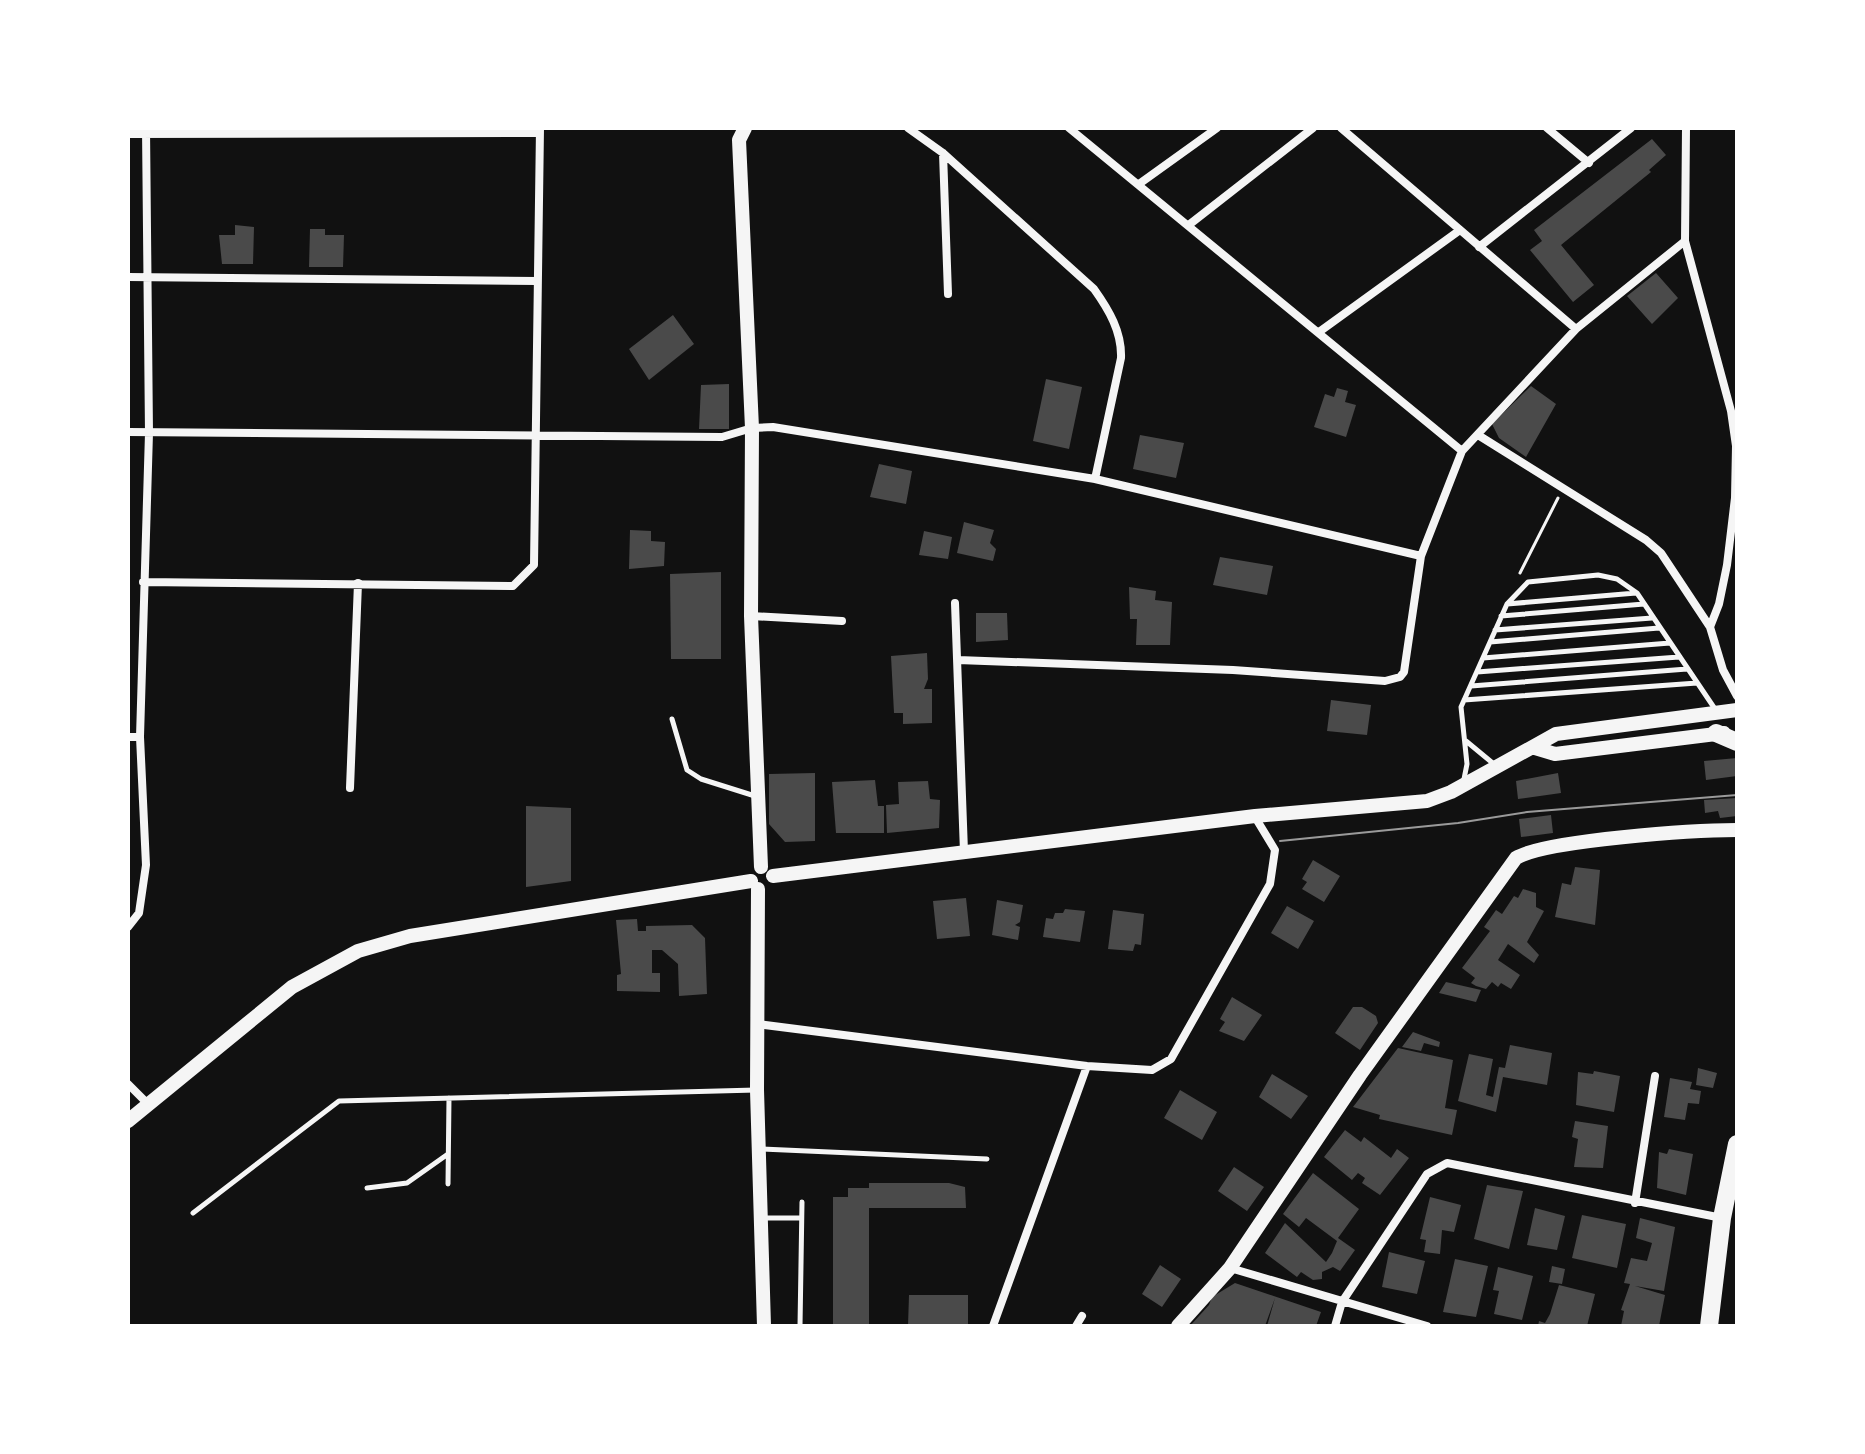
<svg xmlns="http://www.w3.org/2000/svg" width="1865" height="1454" viewBox="0 0 1865 1454" font-family="'PT Serif',serif">
  <style>
    .building { fill: #4a4a4a }
    .lines { fill: none; stroke-linecap: round; stroke-linejoin: round }
    .path { stroke: #f5f5f5; stroke-width: 3 }
    .service { stroke: #f5f5f5; stroke-width: 5 }
    .minor { stroke: #f5f5f5; stroke-width: 8 }
    .tertiary { stroke: #f5f5f5; stroke-width: 14 }
    .primary { stroke: #f5f5f5; stroke-width: 18 }
    .tram { stroke: #9a9a9a; stroke-width: 2 }
  </style>
  <rect width="100%" height="100%" fill="#111"/>
  <path class="building" d="M1652,139L1666,155L1649,170L1651,172L1561,245L1594,285L1573,302L1530,250L1542,241L1534,230Z
    M235,225L254,227L253,264H222L219,235H235Z
    M310,229H325V235H344L343,267H309Z
    M1656,273L1678,298L1652,324L1627,296Z
    M673,315L694,344L649,380L629,349Z
    M1046,379L1082,387L1069,449L1033,441Z
    M729,384V429H699L701,385Z
    M1531,386L1556,404L1526,457L1499,438L1492,424Z
    M1337,388L1348,391L1345,402L1356,405L1346,437L1314,427L1325,394L1334,397Z
    M1140,435L1184,443L1176,478L1133,469Z
    M879,464L912,471L906,504L870,497Z
    M964,522L994,530L990,543L996,549L993,561L957,553Z
    M630,530L651,531V541L665,542L664,566L629,569Z
    M924,531L952,537L948,559L919,555Z
    M1220,557L1273,566L1267,595L1213,585Z
    M721,572V659H671L670,574Z
    M1129,587L1156,591L1155,600L1172,602L1170,645H1136L1137,619H1130Z
    M976,613H1007L1008,640L976,642Z
    M927,653L928,679L924,689H932V723L903,724V713H894L891,656Z
    M1331,700L1371,705L1367,735L1327,731Z
    M1737,758V776L1706,780L1704,761Z
    M815,773V841L785,842L769,824V774Z
    M1558,773L1561,793L1518,799L1516,781Z
    M875,780L878,806H884V833H836L832,782Z
    M928,781L930,799L940,800L939,828L887,833L886,805L899,804L898,782Z
    M1737,798V816L1720,818L1718,811L1705,813L1704,800Z
    M526,806L571,808V881L526,887Z
    M1551,815L1553,833L1521,837L1519,819Z
    M1313,860L1340,876L1324,902L1302,889L1307,882L1302,879Z
    M1575,867L1600,870L1595,925L1555,917L1562,883L1571,885Z
    M1523,889L1536,893V907L1544,911L1527,942L1539,955L1534,963L1508,944L1498,960L1520,975L1511,989L1501,983L1498,987L1492,982L1486,989L1476,986L1471,983L1475,978L1462,968L1490,931L1484,927L1496,910L1502,914L1514,896L1518,898Z
    M966,898L970,936L937,939L933,901Z
    M997,900L1023,905L1020,922L1015,925L1020,927L1018,940L992,935Z
    M1287,906L1314,921L1298,949L1271,933Z
    M1065,909L1085,911L1080,942L1043,937L1046,918L1053,919L1055,913H1063Z
    M1113,910L1144,914L1141,945L1135,944L1133,951L1108,949Z
    M637,919L638,931H646V926L692,925L705,938L707,994L679,996L678,964L662,950H652V973H660V992L617,991V975L621,974L616,920Z
    M1446,982L1481,990L1476,1002L1439,993Z
    M1232,997L1262,1015L1244,1041L1219,1031L1225,1022L1220,1019Z
    M1353,1007H1362L1376,1016L1378,1023L1360,1050L1335,1033Z
    M1413,1032L1440,1042L1439,1047L1424,1043L1421,1051L1402,1047Z
    M1510,1045L1552,1053L1547,1085L1503,1077L1496,1112L1458,1101L1469,1054L1493,1059L1486,1095L1493,1097L1499,1067L1505,1068Z
    M1398,1048L1453,1060L1445,1108L1457,1110L1452,1135L1379,1119L1380,1115L1353,1107Z
    M1698,1068L1717,1073L1713,1088L1696,1085Z
    M1594,1071L1620,1076L1614,1112L1576,1105L1578,1072L1593,1074Z
    M1272,1074L1308,1096L1291,1119L1259,1097Z
    M1670,1078L1692,1082L1690,1089L1701,1091L1699,1104L1688,1103L1685,1120L1664,1117Z
    M1180,1090L1217,1112L1202,1140L1164,1118Z
    M1575,1121L1608,1126L1603,1168L1574,1167L1578,1139L1572,1137Z
    M1345,1130L1361,1142L1364,1137L1391,1158L1397,1149L1409,1158L1380,1195L1362,1183L1365,1178L1358,1173L1352,1180L1324,1157Z
    M1669,1149L1693,1154L1686,1195L1657,1188L1659,1152L1667,1154Z
    M1234,1167L1264,1187L1247,1211L1218,1191Z
    M1313,1173L1359,1209L1338,1238L1355,1250L1340,1271L1333,1267L1322,1272V1279L1313,1280L1301,1272L1297,1277L1265,1253L1285,1223L1326,1262L1332,1253L1337,1241L1306,1218L1299,1227L1283,1214Z
    M869,1183H949L965,1187L966,1208H869V1326H833V1197H848V1188H869Z
    M1487,1185L1523,1191L1509,1249L1474,1239Z
    M1430,1197L1461,1205L1454,1232L1442,1230L1440,1254L1424,1252L1426,1240L1420,1239Z
    M1535,1208L1565,1216L1557,1250L1527,1245Z
    M1582,1215L1626,1224L1617,1268L1572,1258Z
    M1640,1218L1675,1227L1664,1291L1635,1286L1665,1295L1659,1326H1621L1624,1311L1621,1310L1630,1284L1624,1283L1631,1258L1647,1261L1652,1243L1636,1238Z
    M1389,1252L1425,1261L1417,1294L1382,1287Z
    M1455,1259L1488,1266L1476,1317L1443,1312Z
    M1160,1265L1181,1279L1162,1307L1142,1294Z
    M1552,1266L1565,1269L1562,1284L1549,1282Z
    M1498,1267L1533,1276L1522,1320L1494,1314L1499,1291L1493,1290Z
    M1235,1283L1321,1312L1316,1326H1267L1275,1298L1265,1326H1190L1209,1305L1212,1297Z
    M1559,1285L1595,1294L1587,1326H1538L1539,1321L1545,1323L1550,1314Z
    M909,1295H968V1326H908Z"/>
  <g class="lines">
    <path class="path" d="M1520,573L1558,498"/>
    <path class="service" d="M1507,604L1636,593
      M1501,616L1644,604
      M1495,630L1652,618
      M1490,642L1659,628
      M1483,658L1670,643
      M1477,672L1679,657
      M1471,686L1687,669
      M1464,700L1697,683
      M672,719L687,770L701,779L755,796
      M1466,741L1495,765
      M1464,779L1467,764L1461,707L1507,604L1528,582L1598,575L1617,579L1637,593L1717,712
      M760,1149L987,1159
      M448,1184L449,1098
      M367,1188L407,1183L448,1154
      M193,1213L339,1101L756,1090
      M762,1218H800
      M800,1326L802,1202"/>
    <path class="minor" d="M908,128L943,153L1094,289C1109,310 1122,332 1121,358L1095,479
      M1069,128L1462,451
      M1341,128L1576,329
      M1547,128L1589,163
      M1686,128L1685,241L1731,411L1736,446L1735,498L1727,565L1719,604L1710,627L1723,670L1737,696
      M128,134L540,133
      M943,153L948,294
      M1139,184L1217,128
      M1190,224L1313,128
      M1479,247L1631,128
      M128,277L537,281
      M1319,332L1460,230
      M128,432L722,437L752,428L773,427L1095,479L1421,556
      M1478,435L1646,540L1661,553L1710,627
      M143,582L513,586L534,565L540,128
      M955,603L964,852
      M751,616L842,621
      M958,660L1233,670L1385,681L1400,677L1404,672L1421,556L1462,451L1576,329L1685,241
      M128,737H140
      M350,788L358,583
      M128,927L139,913L146,865L140,737L149,433L146,128
      M757,1024L1087,1066L1152,1070L1171,1059L1270,884L1275,850L1255,817
      M128,1084L148,1104
      M1635,1203L1655,1076
      M1230,1268L1427,1326
      M993,1326L1087,1066
      M1076,1326L1082,1316
      M1335,1326L1342,1302L1427,1174L1447,1163L1722,1218"/>
    <path class="tertiary" d="M745,128L739,140L752,428L751,616L761,867
      M1535,748L1555,754L1724,733
      M773,876L1255,816L1427,801L1451,792L1556,734L1737,710
      M758,889L757,1090L764,1326
      M128,1121L292,987L358,951L410,936L751,881
      M1178,1326L1230,1268L1360,1075L1516,858C1545,840 1697,830 1737,830"/>
    <path class="primary" d="M1716,733L1737,742
      M1709,1326L1722,1218L1737,1144"/>
    <path class="tram" d="M1280,841L1458,823L1527,812L1737,795"/>
  </g>
  <rect width="1865" height="1454" fill="none" stroke="#ffffff" stroke-width="260"/>
</svg>
